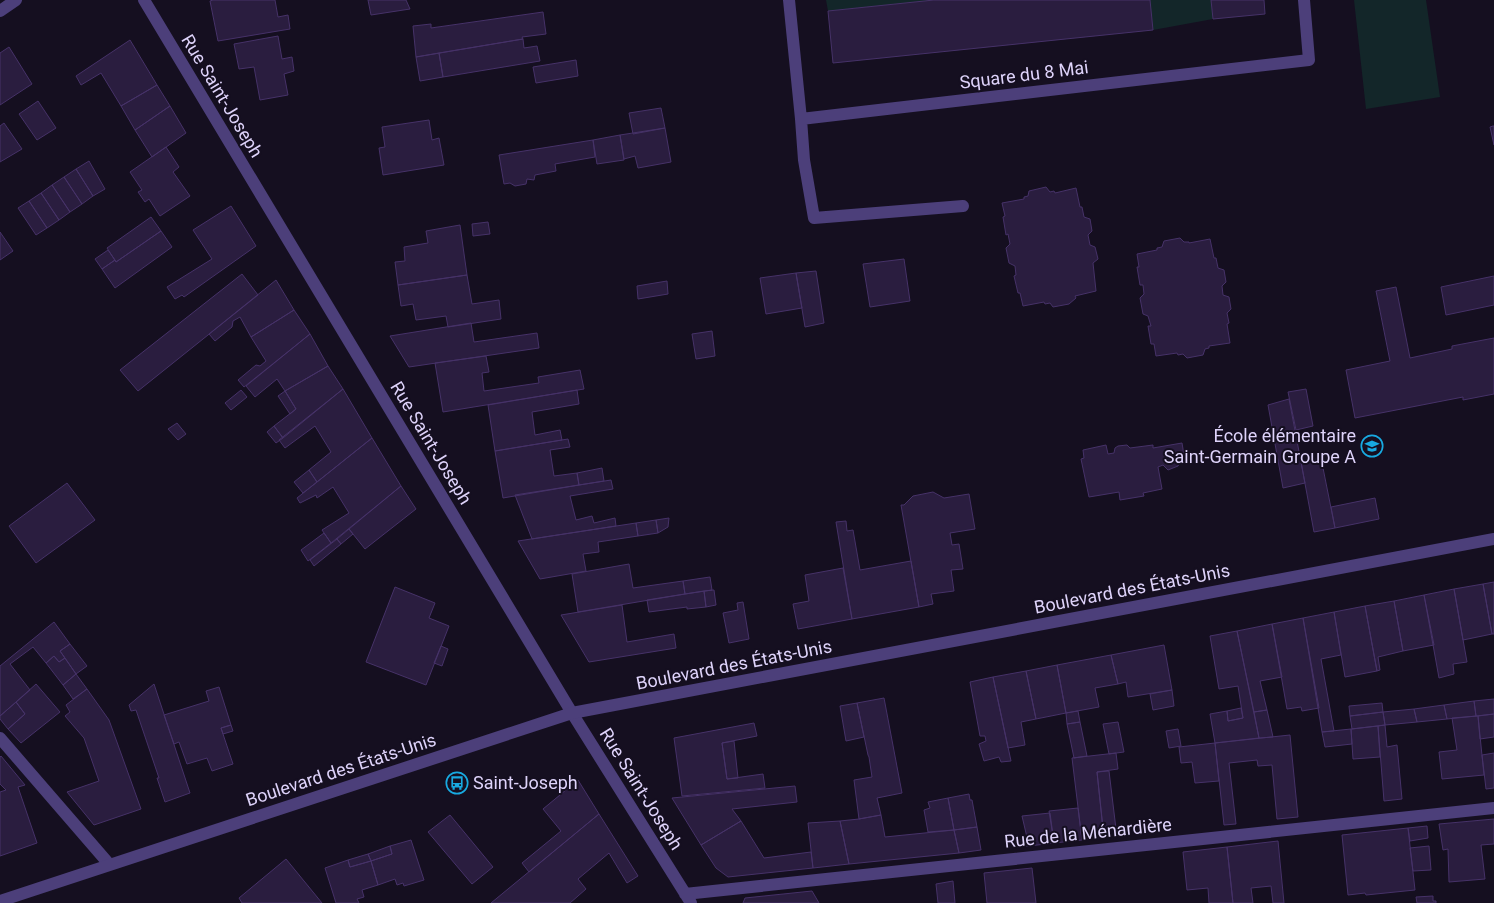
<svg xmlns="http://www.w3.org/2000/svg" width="1494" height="903" viewBox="0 0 1494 903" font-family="Roboto,sans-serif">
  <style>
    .green { fill: #132629 }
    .building { fill: #2a1d3f; stroke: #463268 }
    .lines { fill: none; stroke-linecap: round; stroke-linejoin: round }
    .service { stroke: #4c3f7a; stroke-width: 12 }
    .minor { stroke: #4c3f7a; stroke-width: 12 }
    .tertiary { stroke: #4c3f7a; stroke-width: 12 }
    .labels { text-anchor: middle; stroke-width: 4; stroke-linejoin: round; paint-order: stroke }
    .street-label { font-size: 18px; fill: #ded3fa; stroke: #150f20 }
    .poi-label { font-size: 18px; fill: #ded3fa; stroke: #150f20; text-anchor: end }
  </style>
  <rect width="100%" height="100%" fill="#150f20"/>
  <path class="green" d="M826,0H934L828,11Z
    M1150,0H1211L1213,19L1153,30Z
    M1354,0H1426L1440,97L1366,109Z"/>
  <path class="building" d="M213,0H275L278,17L288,15L290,29L218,41L210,1Z
    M368,0H406L410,9L371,15Z
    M934,0H1150L1153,30L833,63L828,11Z
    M1211,0H1264L1265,14L1213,19Z
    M543,12L546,34L522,37L523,39L416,57L413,26L431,24V28Z
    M278,36L282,59L292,57L294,71L284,74L288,95L260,100L254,67L239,69L234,44Z
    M523,39L524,48L537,46L540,61L443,77L439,53Z
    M130,40L157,85L121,106L101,73L81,85L76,76Z
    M9,47L32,84L0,105V53Z
    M439,53L443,77L420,81L416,57Z
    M576,60L578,76L536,83L533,67Z
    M157,85L170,106L135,130L121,106Z
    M38,101L56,128L37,140L19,114Z
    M170,106L186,133L152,157L135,130Z
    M661,108L665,128L633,134L629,113Z
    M429,120L432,140L439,138L444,165L383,175L379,148L385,147L382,127Z
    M4,123L22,149L0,162V126Z
    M1493,126H1494V145L1490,127Z
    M665,128L671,162L638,168L635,156L624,159L620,135Z
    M620,135L624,160L597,164L593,140Z
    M593,140L595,157L555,164L556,171L535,175L534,180L527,179L526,184L515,186L510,183L504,184L499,155Z
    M166,147L179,167L173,172L190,196L160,216L149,199L145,202L138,192L142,190L130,172Z
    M89,161L105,189L93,196L76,169Z
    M76,169L93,196L82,204L64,177Z
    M64,177L82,204L70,212L52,185Z
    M52,185L70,212L59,220L41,193Z
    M1046,187L1050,192L1054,191L1055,193L1076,188L1080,207H1082L1084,217L1090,219L1092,231L1088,235L1090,245L1095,247L1098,259L1093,263L1096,291L1075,296L1076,298L1069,304L1053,307L1050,303L1045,304L1044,302L1023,306L1020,293H1018L1014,276L1016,275L1015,266L1009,263L1006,248L1010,244L1008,234L1006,235L1003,217L1005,216L1002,203L1024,199V197L1028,196L1029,191Z
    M41,193L59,220L47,228L29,201Z
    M29,201L47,228L36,235L18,208Z
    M231,206L256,246L184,297L182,295L175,299L167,287L212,259L193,230Z
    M151,217L161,231L116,262L107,248Z
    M488,222L490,234L473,236L472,224Z
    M460,225L467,275L398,285L395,262L405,261L404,247L428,243L426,231Z
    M161,231L172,247L115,288L102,269L115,260L116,262Z
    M0,232L13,251L0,260Z
    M1180,238L1184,242H1189V243L1210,239L1214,258H1216L1218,268L1224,270L1226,282L1222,286L1223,295L1229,297L1231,309L1227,313L1229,323L1227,324L1230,343L1209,346V348L1205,349L1203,355L1187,358L1183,354L1178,355L1177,353L1156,356L1154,344H1151L1148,326H1151L1148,316L1143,314L1140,298L1144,294L1143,285H1140L1137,267H1139L1137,254L1157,250V248L1162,247L1164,241Z
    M108,250L115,260L102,269L95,259Z
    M904,259L910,301L870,307L863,264Z
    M816,271L824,323L805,327L796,273Z
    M796,273L802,308L766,314L760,278Z
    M242,274L258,295L138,391L120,370Z
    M467,275L472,304L499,300L501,319L448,327L446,316L416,320L413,304L401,306L398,285Z
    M1494,276V305L1446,315L1441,287Z
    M276,280L294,310L251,337L240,317L233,321L232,327L215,341L209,334Z
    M667,281L668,294L638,299L637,286Z
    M1396,287L1410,358L1452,349V346L1494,338V394L1463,400V397L1355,418L1346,370L1390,361L1376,291Z
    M294,310L310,334L244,387L238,380L256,365L260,366L266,361L251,337Z
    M471,323L474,342L537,333L539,348L409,367L390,336Z
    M712,331L715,356L696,359L692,334Z
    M310,334L328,366L285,391L277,379L255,397L246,386Z
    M486,356L489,372L482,373L484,391L539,383L538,377L580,370L584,389L443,412L435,363Z
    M328,366L343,389L283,438L274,426L296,409L285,391Z
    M343,389L372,438L317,482L309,470L331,452L315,426L285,448L279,440Z
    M1306,389L1313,426L1296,430L1288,392Z
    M241,390L247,397L231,410L225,403Z
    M577,390L579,404L532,412L535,435L560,430L562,440L495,451L488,405Z
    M285,391L296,409L290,414L278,396Z
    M1289,399L1305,483L1283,488L1268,405Z
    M177,423L186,434L178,440L168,429Z
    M274,426L283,438L276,443L267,432Z
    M372,438L401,486L331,543L322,530L349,513L333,487L317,498L316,495L300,503L297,498Z
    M568,439L570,447L550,450L554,476L577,473L579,485L503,498L495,451Z
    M1182,443L1185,461L1180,462L1178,466L1168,470L1163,465L1158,467L1162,489L1143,493L1144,496L1120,500L1119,492L1089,497L1081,459L1084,458L1083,450L1106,445L1108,454L1114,453L1115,448L1118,446L1127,445L1130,448L1153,445V448Z
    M1321,458L1335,528L1314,532L1301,462Z
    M602,468L604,481L579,485L577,473Z
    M309,470L317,482L303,493L294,482Z
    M611,480L613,489L570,496L576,520L592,516L594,523L615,518L616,526L532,539L515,495Z
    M67,483L95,520L36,563L9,526Z
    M401,486L416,509L365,549L349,529Z
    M933,492L944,498L969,494L975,529L950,533L952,545L959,544L963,569L951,570L954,591L931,594L933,604L919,607L901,505H904L913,496Z
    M1375,498L1379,519L1335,528L1331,507Z
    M669,518L668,527L658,533L656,520Z
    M656,520L658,533L638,536L636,523Z
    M846,521L847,531L853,530L860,570L911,561L919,607L852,619L836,522Z
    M636,523L638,536L598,542L599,552L583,554L586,571L540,579L518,541Z
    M349,529L353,534L341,544L337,539Z
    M324,533L331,543L308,561L301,550Z
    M337,539L341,544L314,566L310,560Z
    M629,564L633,588L683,581L685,594L578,612L572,574Z
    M843,568L852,619L798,629L793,604L809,601L805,575Z
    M710,577L712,590L685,594L683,581Z
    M1494,582V634H1492L1483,584Z
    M1483,584L1492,634L1463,640L1454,589Z
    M395,587L435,603L429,618L449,626L426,685L366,662Z
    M1454,589L1467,662L1453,664L1454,674L1439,678L1424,595Z
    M714,590L716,605L706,607L704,591Z
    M704,591L706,607L687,609V607L649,612L647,600Z
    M1424,595L1434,645L1403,651L1394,601Z
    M1394,601L1403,651L1378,657L1380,670L1377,671L1365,606Z
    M743,602L749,639L729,643L723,613L738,610L737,603Z
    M622,605L627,642L674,634L676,648L589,662L561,615Z
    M1365,606L1377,671L1345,677L1334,612Z
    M1334,612L1341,655L1321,659L1334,731L1322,732L1303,618Z
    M1303,618L1319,708L1302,711L1301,707L1287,709L1272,624Z
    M54,622L70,644L60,651L65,658L59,662L54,656L46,663L33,647L10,664L30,690L0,716V666Z
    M1272,624L1282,677L1260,681L1267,710L1254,712L1237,631Z
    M1237,631L1259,738L1215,743L1210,714L1227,711L1228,721L1243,718L1238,686L1219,689L1210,636Z
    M70,644L87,666L76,674L60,651Z
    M1164,645L1172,690L1128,697L1126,682L1118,684L1111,655Z
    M441,646L448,649L442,666L434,663Z
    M1111,655L1118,684L1095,688L1099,707L1066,713L1057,665Z
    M54,656L59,662L65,658L76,674L63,685L46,663Z
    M1057,665L1066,713L1036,719L1026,671Z
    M1026,671L1036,719L1021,722L1025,745L1008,748L993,677Z
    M76,674L87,689L73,699L63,685Z
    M993,677L1011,761L1001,762L999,757L984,761L979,744L986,741L985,736H980L970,682Z
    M36,684L60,712L21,743L8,729L25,714L16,702Z
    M154,684L190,793L165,802L157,778H159L136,710L131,711L129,705Z
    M219,687L231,725L221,728L233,764L212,771L207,758L187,764L179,742L174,744L164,715L209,701L206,691Z
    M87,689L109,720L141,809L94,825L67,792L99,781L84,738L65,716L70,712L66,705Z
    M1172,690L1174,706L1153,710L1150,694Z
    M884,698L902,793L877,798L881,815L859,819L854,780L872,777L869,757L868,755L857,703Z
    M1494,699V714L1476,716L1474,701Z
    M1474,701L1476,716L1447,719L1444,705Z
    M16,702L25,714L8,729L0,719V716Z
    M857,703L864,737L846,741L840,706Z
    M1382,703L1383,712L1350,716L1349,706Z
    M1444,705L1447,719L1417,722L1414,709Z
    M1241,708L1243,718L1228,721L1227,711Z
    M1414,709L1417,722L1385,725L1383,712Z
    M1267,710L1273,737L1259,738L1254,712Z
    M1078,711L1080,722L1067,724L1066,713Z
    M1383,712L1385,725L1352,729L1350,716Z
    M1494,714V737L1480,739L1478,716Z
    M1478,716L1484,775L1442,779L1439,752L1457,750L1452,718Z
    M1080,722L1087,756L1074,758L1067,724Z
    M1118,722L1124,752L1109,754L1103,724Z
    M754,723L757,736L722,743L727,779L763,774L765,788L682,796L674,738Z
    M231,725L233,731L223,734L221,728Z
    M1385,725L1387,747L1397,745L1402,799L1384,801L1378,726Z
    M1378,726L1380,757L1353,759L1351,729Z
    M1178,729L1181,746L1169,748L1166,731Z
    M1351,729L1352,744L1325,747L1322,732Z
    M1290,735L1298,817L1277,819L1272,765L1258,766L1257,760L1229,763L1236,824L1224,825L1215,743Z
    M734,741L738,778L727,779L722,743Z
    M1215,743L1219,781L1195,783L1192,762L1181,763L1179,747Z
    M1116,753L1118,769L1097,772L1104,837L1082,840L1072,758Z
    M1494,753V788L1486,789L1482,755Z
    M1,756L25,785L18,787L37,843L0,856V792L6,790L0,784V757Z
    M1109,771L1116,829L1103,830L1097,772Z
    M578,780L599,814L529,872L522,863L561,831L543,809Z
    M795,786L797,802L732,809L741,821L701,845L672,798Z
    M969,794L970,800H972L977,827L954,830L948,798Z
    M948,798L954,830L928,832L924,810L930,808L928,802Z
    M1078,808L1082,840L1054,843L1049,811Z
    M1050,813L1054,843L1029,846L1022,816Z
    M599,814L638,876L627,883L609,853L578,879L586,889L570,903H491Z
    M450,815L493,867L472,884L428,832Z
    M881,815L885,837L954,830L959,853L849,864L840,821L859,819Z
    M1494,819V844L1481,845L1485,879L1449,882L1448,849L1443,850L1439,824Z
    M741,821L764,858L811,852L813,868L728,877L716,868L701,845Z
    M840,821L849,864L813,868L808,823Z
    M1427,826L1428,838L1410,841L1408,828Z
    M977,827L981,850L959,853L954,830Z
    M1408,828L1415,890L1366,895L1365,893L1348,895L1342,835Z
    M1027,839L1029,846L1017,847L1016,840Z
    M411,840L424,880L404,886L403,883L397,885L395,879L378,885L371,861L392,854L390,846Z
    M1278,841L1284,903H1273L1271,886L1251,888L1253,903H1233L1227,847Z
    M390,846L392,854L371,861L368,854Z
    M1429,846L1431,870L1413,871L1410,848Z
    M1227,847L1233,903H1209L1208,888L1187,890L1183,852Z
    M368,854L371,861L350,867L348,860Z
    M286,859L322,903H242L239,898Z
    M348,860L350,867L371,861L378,885L362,890L364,897L357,899L359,903H336L325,868Z
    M1032,868L1036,903H987L984,873Z
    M953,881L955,903H938L936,884Z
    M812,891L819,903H743L745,898Z
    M1433,896V901H1436V903H1417L1416,897Z"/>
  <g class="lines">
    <path class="service" d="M789,0L801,119L1309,60L1304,0
      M0,11L16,0
      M801,119L804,160L814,218L963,206
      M0,738L109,864"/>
    <path class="minor" d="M144,0L572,713L691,903
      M685,894L1494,808"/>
    <path class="tertiary" d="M0,901L572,713L1494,539"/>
  </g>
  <defs>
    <g id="school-ring" transform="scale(1.125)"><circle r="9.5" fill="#150f20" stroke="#18aae1" stroke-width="1.5"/><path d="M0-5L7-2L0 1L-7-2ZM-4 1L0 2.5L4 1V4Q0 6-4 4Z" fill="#18aae1"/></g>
    <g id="bus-ring" transform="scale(1.125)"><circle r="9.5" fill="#150f20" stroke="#18aae1" stroke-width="1.5"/><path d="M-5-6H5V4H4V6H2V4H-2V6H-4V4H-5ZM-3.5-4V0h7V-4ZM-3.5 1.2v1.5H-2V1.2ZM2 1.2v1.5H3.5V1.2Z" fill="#18aae1"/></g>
  </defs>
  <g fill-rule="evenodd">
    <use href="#school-ring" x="1372" y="446"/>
    <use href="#bus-ring" x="457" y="783"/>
  </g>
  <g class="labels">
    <g class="street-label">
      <text transform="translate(1024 75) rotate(-7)" y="6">Square du 8 Mai</text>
      <text transform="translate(222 96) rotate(59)" y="6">Rue Saint-Joseph</text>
      <text transform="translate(431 443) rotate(59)" y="6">Rue Saint-Joseph</text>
      <text transform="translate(1132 589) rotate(-11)" y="6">Boulevard des États-Unis</text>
      <text transform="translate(734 665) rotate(-11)" y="6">Boulevard des États-Unis</text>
      <text transform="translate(341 770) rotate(-18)" y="6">Boulevard des États-Unis</text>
      <text transform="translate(641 789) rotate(58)" y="6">Rue Saint-Joseph</text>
      <text transform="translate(1088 833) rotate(-6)" y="6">Rue de la Ménardière</text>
    </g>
    <g class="poi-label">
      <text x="1356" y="442">École élémentaire<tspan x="1356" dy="21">Saint-Germain Groupe A</tspan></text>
      <text x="473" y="789" text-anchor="start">Saint-Joseph</text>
    </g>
  </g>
</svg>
